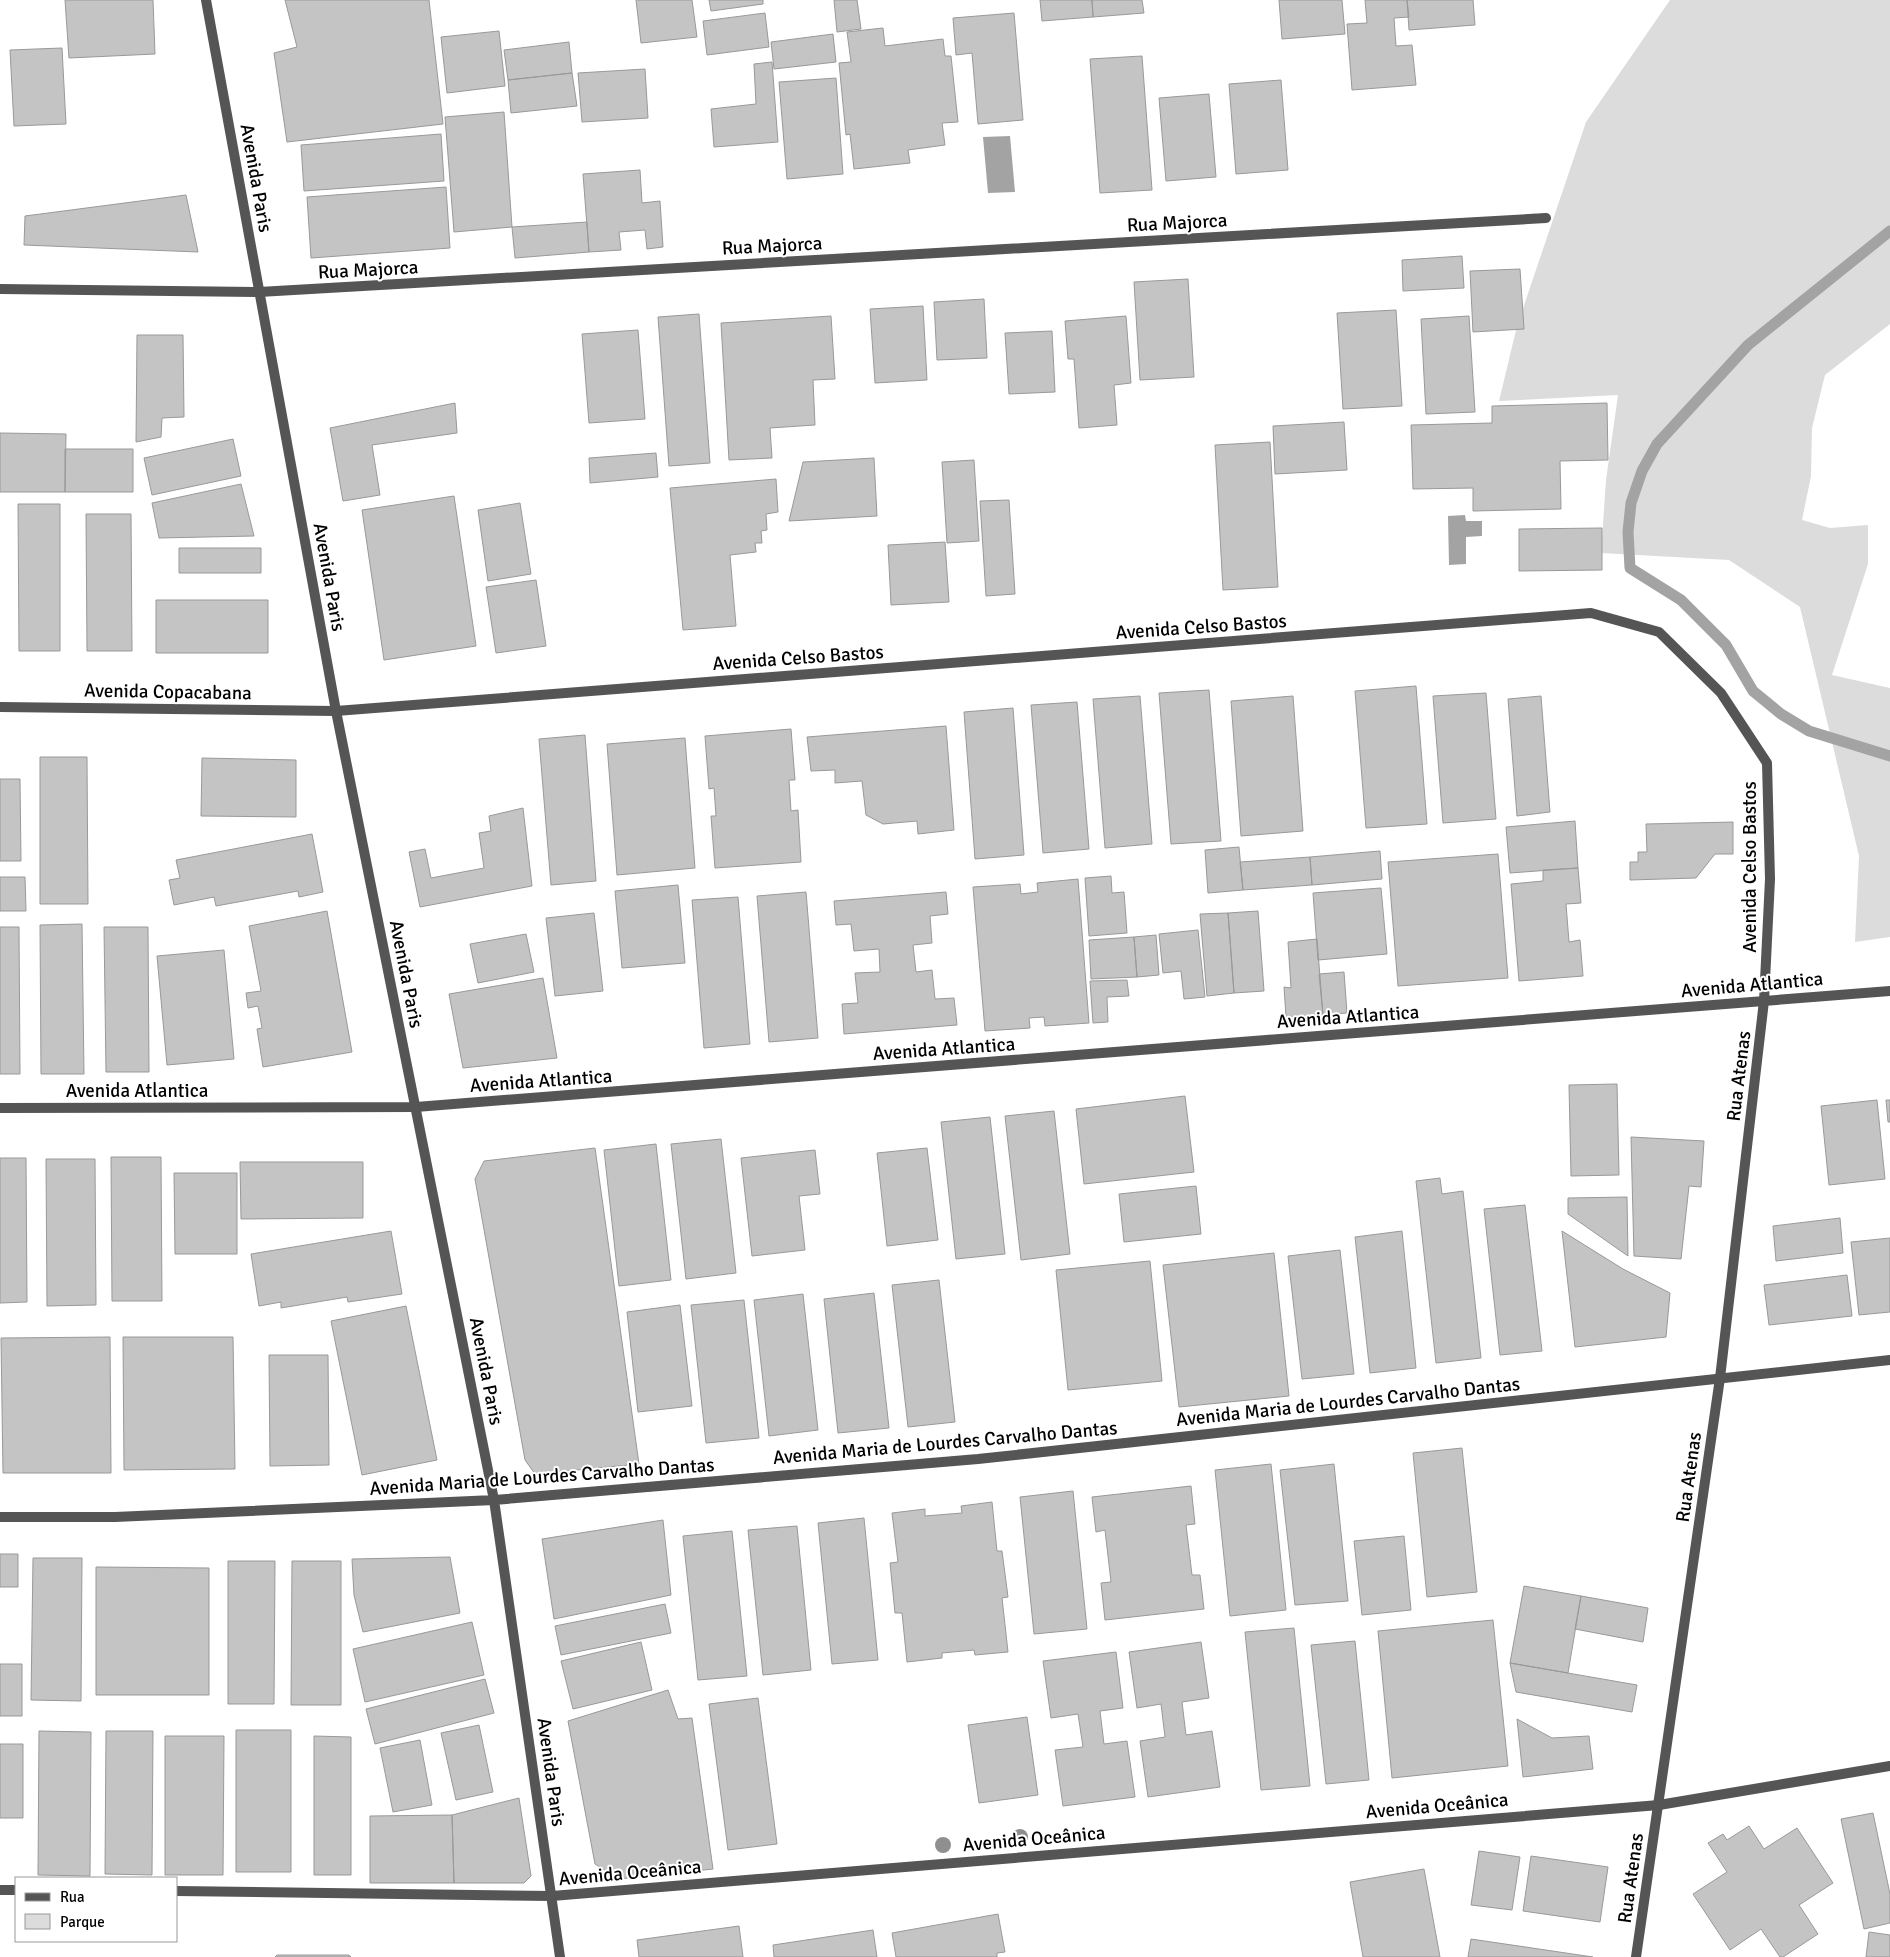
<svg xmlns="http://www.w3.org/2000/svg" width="1890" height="1957" viewBox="0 0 1890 1957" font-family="Signika,sans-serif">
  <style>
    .green { fill: #dcdcdc }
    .water { fill: #a3a3a3 }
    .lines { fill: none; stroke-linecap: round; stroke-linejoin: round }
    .stream { stroke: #a3a3a3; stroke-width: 11 }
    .building { fill: #c4c4c4; stroke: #999 }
    .minor { stroke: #555; stroke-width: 10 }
    .tertiary { stroke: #555; stroke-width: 10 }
    .tree { fill: #8f8f8f }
    .labels { text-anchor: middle; stroke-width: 4; stroke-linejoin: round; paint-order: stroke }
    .street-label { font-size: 19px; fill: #000; stroke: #fff }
  </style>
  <rect width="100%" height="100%" fill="#fff"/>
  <path class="green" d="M1670,0H1890V324L1825,375L1812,428L1811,476L1802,520L1830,528L1868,525V564L1832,675L1890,688V937L1855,942L1859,856L1800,607L1729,560L1601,553L1606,480L1618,395L1499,401L1517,326L1586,122Z"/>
  <path class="water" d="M1010,136L1015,192L988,193L983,137Z
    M1465,515L1466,521H1482V536L1466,537V564L1449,565L1448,516Z"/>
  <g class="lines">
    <path class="stream" d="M1890,231L1748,345L1657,444L1642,471L1631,503L1628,532L1630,568L1681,600L1726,645L1753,691L1781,714L1809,731L1890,756"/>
  </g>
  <path class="building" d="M65,0H153L155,54L69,58Z
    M285,0H429L443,124L287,142L274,53L297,47Z
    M636,0H692L697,37L641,43Z
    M709,0H763V4L711,11Z
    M834,0H857L861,29L837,32Z
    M1040,0H1092L1093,17L1042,21Z
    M1092,0H1142L1144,13L1093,17Z
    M1279,0H1342L1345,34L1282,39Z
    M1365,0H1407L1409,17L1394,18L1396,46L1412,45L1416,85L1352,90L1347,24L1367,23Z
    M1407,0H1473L1475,25L1409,30Z
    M765,13L769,47L707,55L703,21Z
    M1014,13L1023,120L978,124L972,53L956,55L953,18Z
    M883,28L885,46L943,39L945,56H951L958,122L942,123L945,145L908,150L910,163L854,169L850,134L846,135L839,63L851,62L847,32Z
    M499,31L505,86L447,93L441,37Z
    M833,34L836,62L774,69L771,42Z
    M569,42L572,73L508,80L504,50Z
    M62,48L66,124L14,126L10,50Z
    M1142,56L1152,190L1100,193L1090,59Z
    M772,62L778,142L714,147L711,109L756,104L754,64Z
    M645,69L648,118L582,122L578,73Z
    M572,73L577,106L511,113L508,80Z
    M836,78L843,174L787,179L779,82Z
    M1281,80L1288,170L1236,174L1229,84Z
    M1209,94L1216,177L1166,181L1159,98Z
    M504,112L512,227L454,232L445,117Z
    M441,134L444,181L304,191L301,145Z
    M640,170L642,203L660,201L663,247L647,249L645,230L619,232L621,250L589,252L583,174Z
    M446,187L450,248L311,258L307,197Z
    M186,195L198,252L24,245L25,216Z
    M587,222L589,252L515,258L512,227Z
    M1462,256L1464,288L1403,291L1402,260Z
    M1520,269L1524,329L1473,332L1470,271Z
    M1188,279L1194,377L1140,380L1134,282Z
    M984,299L987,358L937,360L934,302Z
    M923,306L927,380L875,383L870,309Z
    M1396,310L1402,406L1343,409L1337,313Z
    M699,314L710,463L669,466L658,317Z
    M831,316L835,379L813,380L815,425L770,428L772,458L729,460L721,323Z
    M1126,316L1131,383L1114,385L1117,425L1079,428L1074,359H1068L1065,321Z
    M1469,316L1475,412L1426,414L1421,319Z
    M638,330L645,419L589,423L582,334Z
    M1052,331L1055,392L1009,394L1005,333Z
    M137,335H183L184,417L162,418L161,437L136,442Z
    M455,403L457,433L372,445L380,495L343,501L330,428Z
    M1607,403L1608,460L1560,461L1561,509L1473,511V488L1413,489L1411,425L1492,423V406Z
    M1344,422L1347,470L1275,474L1273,426Z
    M0,433L66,434L65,492H0Z
    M233,439L241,476L152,495L144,458Z
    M1270,442L1278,587L1223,590L1215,445Z
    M65,449H133V492H65Z
    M656,453L658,477L590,483L589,458Z
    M874,458L877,516L789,521L803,462Z
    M974,460L979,541L947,543L942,462Z
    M776,479L778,512L766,514L767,530L761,531L762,543H755L756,552L730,555L736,626L683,630L670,488Z
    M241,484L254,536L159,538L152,503Z
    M454,496L476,646L384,660L362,510Z
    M1009,500L1015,594L986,596L980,501Z
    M520,503L531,574L488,581L478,510Z
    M18,504H60V651H19Z
    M86,514H131L132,651H87Z
    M1602,528V570L1519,571V529Z
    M945,542L949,602L891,605L888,545Z
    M179,548H261V573H179Z
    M536,580L546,646L496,653L486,587Z
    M156,600H268V653H156Z
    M1416,686L1427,824L1366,828L1355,691Z
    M1209,690L1221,841L1171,844L1159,693Z
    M1486,693L1496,819L1443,823L1433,696Z
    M1140,696L1152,844L1105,848L1093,699Z
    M1293,696L1303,831L1241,836L1231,701Z
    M1541,696L1550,812L1517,816L1508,699Z
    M1077,702L1089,849L1043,853L1031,705Z
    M1013,708L1024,855L975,859L964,712Z
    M946,726L954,830L918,834L917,821L883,824L866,815L862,781L835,783V770L811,771L807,737Z
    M791,729L795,780H789L791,811L798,810L801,862L715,868L711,816H716L714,788L709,789L705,736Z
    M585,735L596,881L551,885L539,739Z
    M685,738L695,868L617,875L607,744Z
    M40,757H87L88,904H40Z
    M202,758L296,760V817L201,816Z
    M0,779H20L21,861H0Z
    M523,808L532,886L420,907L409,852L425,849L431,878L484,868L479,833L491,831L489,816Z
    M1575,821L1578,868L1510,873L1506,827Z
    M1733,822V854H1715L1696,878L1630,880V862H1638V852H1647L1646,824Z
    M312,834L323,892L299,897L298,891L216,906L214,897L174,905L169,880L180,878L176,860Z
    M1239,847L1243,890L1208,893L1205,850Z
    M1380,851L1382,879L1312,885L1310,857Z
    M1498,854L1508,978L1398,986L1388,862Z
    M1310,857L1312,885L1243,890L1240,862Z
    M1578,868L1581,903L1566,904L1569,942L1580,940L1583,976L1519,981L1511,884L1543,881V870Z
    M1111,876L1112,893L1124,892L1127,933L1089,936L1085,878Z
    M0,877H25L26,911H0Z
    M1078,879L1089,1023L1045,1026L1044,1017L1029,1018L1030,1028L985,1031L973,887L1020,884L1021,894L1038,892L1037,883Z
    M678,885L685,963L622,968L615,891Z
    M1381,888L1387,954L1318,960L1313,893Z
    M806,892L818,1038L769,1042L757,896Z
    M946,892L948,914L930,916L932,943L913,945L916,972L932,970L935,999L954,998L957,1025L844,1034L842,1004L858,1003L855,973L880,972L879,949L854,951L851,924L836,925L834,901Z
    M738,897L750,1044L704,1048L692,900Z
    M327,911L352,1052L263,1067L257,1029L262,1028L258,1006L248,1008L246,993L261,991L249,926Z
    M1258,911L1264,991L1234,993L1228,913Z
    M594,913L603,991L555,996L546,918Z
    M1228,913L1234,993L1207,996L1200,914Z
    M82,924L84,1074H41L40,925Z
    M0,927H19L20,1074H0Z
    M104,927H148L149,1072H106Z
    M1198,930L1205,997L1184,999L1181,971L1163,973L1159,934Z
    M526,934L534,972L478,983L470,944Z
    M1156,935L1159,975L1137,977L1134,937Z
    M1134,937L1137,977L1091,979L1089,940Z
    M1317,939L1323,1015L1286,1017L1284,987L1291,988L1288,942Z
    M224,950L234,1059L167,1065L157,956Z
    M1344,972L1347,1013L1323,1015L1319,974Z
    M543,978L557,1058L463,1068L449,994Z
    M1127,980L1129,996L1107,997L1108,1022L1093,1023L1090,981Z
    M1617,1084L1619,1175L1571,1176L1569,1085Z
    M1185,1096L1194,1172L1084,1184L1076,1109Z
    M1877,1100L1885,1179L1829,1185L1821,1106Z
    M1886,1100H1890V1122H1888Z
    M1054,1111L1070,1254L1021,1260L1005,1116Z
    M990,1117L1005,1254L956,1259L941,1122Z
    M1631,1137L1704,1141L1701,1187L1689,1186L1681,1259L1634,1256Z
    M721,1139L736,1273L686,1279L671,1144Z
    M656,1144L671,1280L619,1286L604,1150Z
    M595,1148L639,1464L535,1474L525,1460L475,1179L484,1161Z
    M927,1148L938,1240L887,1246L877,1153Z
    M815,1150L820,1194L799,1196L805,1250L752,1256L741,1158Z
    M111,1157H161L162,1301H112Z
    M0,1158H26L27,1302L0,1303Z
    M46,1159H95L96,1305L47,1306Z
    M240,1162H363V1218L241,1219Z
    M174,1173H237V1254H175Z
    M1440,1178L1442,1194L1463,1191L1481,1358L1436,1363L1416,1181Z
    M1196,1186L1201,1234L1124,1242L1119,1194Z
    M1627,1197L1628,1256L1568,1214V1198Z
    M1525,1205L1542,1351L1500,1355L1484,1209Z
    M1840,1218L1843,1253L1776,1261L1773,1226Z
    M391,1231L402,1294L348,1302L347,1297L281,1308V1302L259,1306L251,1254Z
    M1402,1231L1416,1368L1370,1373L1355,1237Z
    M1562,1231L1623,1269L1670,1293L1666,1337L1575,1347Z
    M1890,1238V1312L1859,1315L1851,1242Z
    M1340,1250L1354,1374L1302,1379L1288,1256Z
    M1274,1253L1289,1396L1179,1407L1163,1265Z
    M1150,1261L1162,1381L1068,1390L1056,1270Z
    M1847,1275L1852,1316L1769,1325L1764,1285Z
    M939,1280L955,1422L908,1427L892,1285Z
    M874,1293L889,1428L838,1433L824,1299Z
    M803,1294L818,1430L769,1436L754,1300Z
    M744,1300L759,1438L706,1443L691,1305Z
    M680,1305L692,1406L638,1412L627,1312Z
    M406,1306L437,1460L362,1475L331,1321Z
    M110,1337L111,1473H3L1,1338Z
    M123,1337H233L235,1469L124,1470Z
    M269,1355H328L329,1465L270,1466Z
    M1462,1448L1477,1592L1427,1597L1413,1453Z
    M1271,1464L1286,1610L1230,1616L1215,1470Z
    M1334,1464L1348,1601L1295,1605L1280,1470Z
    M1191,1486L1195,1524L1186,1525L1192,1575H1200L1204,1609L1105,1620L1101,1583L1111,1582L1105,1530L1096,1532L1092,1497Z
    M1073,1491L1087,1629L1034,1634L1020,1497Z
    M992,1502L997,1551H1002L1008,1597L1002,1598L1008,1652L975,1655L974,1650L942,1653V1658L907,1662L902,1613H895L890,1563L898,1562L892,1513L925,1509V1516L962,1513L961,1506Z
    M864,1518L878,1660L832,1664L818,1523Z
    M663,1520L671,1595L554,1619L542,1539Z
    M797,1526L811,1670L763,1675L748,1530Z
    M732,1531L747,1676L698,1680L683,1536Z
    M1404,1536L1411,1610L1362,1615L1354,1541Z
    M0,1554H18V1587H0Z
    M450,1557L460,1613L363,1632L354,1595L352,1559Z
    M33,1558H82L81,1701L31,1700Z
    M228,1561H275L274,1704H228Z
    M292,1561H341V1705H291Z
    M96,1567L209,1568V1695H96Z
    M1524,1586L1581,1596L1568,1673L1510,1663Z
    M1581,1596L1648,1608L1643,1642L1575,1629Z
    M665,1604L671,1633L561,1655L555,1626Z
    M1493,1620L1508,1766L1392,1778L1378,1631Z
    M472,1622L484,1675L365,1702L353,1649Z
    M1294,1628L1310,1786L1261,1790L1245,1632Z
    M1355,1641L1369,1780L1326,1784L1311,1645Z
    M641,1642L652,1690L573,1709L561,1661Z
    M1201,1642L1209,1698L1182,1702L1186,1735L1212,1731L1220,1787L1148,1797L1140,1741L1165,1737L1161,1704L1137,1708L1129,1652Z
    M1116,1652L1123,1708L1100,1711L1104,1744L1127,1741L1135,1797L1063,1806L1055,1750L1083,1747L1078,1714L1051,1718L1043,1661Z
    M1510,1663L1637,1685L1632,1712L1516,1692Z
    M0,1664H22V1716H0Z
    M485,1679L494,1713L375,1744L366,1709Z
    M668,1690L678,1719L692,1718L713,1869L619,1879L595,1864L568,1721Z
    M758,1698L777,1844L728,1850L709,1704Z
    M1027,1717L1038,1795L979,1803L968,1725Z
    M1517,1719L1552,1738L1589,1736L1593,1769L1523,1777Z
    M479,1725L493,1792L456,1800L441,1733Z
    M236,1730H291V1872H236Z
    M39,1731L91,1732L90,1876L38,1875Z
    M106,1731H153L152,1875L105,1874Z
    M165,1736H224L223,1875H165Z
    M314,1736L351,1737V1875H314Z
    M420,1740L432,1805L393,1812L380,1748Z
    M0,1744H23V1818H0Z
    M519,1798L531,1876L524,1883H454L452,1815Z
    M1873,1813L1890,1894V1923L1864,1929L1841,1819Z
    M452,1815L454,1883H370V1816Z
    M1749,1826L1764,1849L1797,1828L1833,1883L1799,1905L1818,1934L1783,1957H1780L1761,1929L1730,1950L1693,1894L1727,1872L1708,1843L1723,1834L1727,1840Z
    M1479,1851L1520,1857L1512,1910L1471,1905Z
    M1531,1856L1608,1867L1600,1922L1523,1911Z
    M1424,1869L1440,1957H1363L1350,1882Z
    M998,1914L1005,1952L997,1953V1957H896L892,1933Z
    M739,1926L743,1957H639L637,1940Z
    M873,1930L877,1957H774L773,1945Z
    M1869,1932L1890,1935V1957H1866Z
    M1471,1939L1593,1957H1468Z
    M277,1955H349L351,1957H275Z"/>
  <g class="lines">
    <path class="minor" d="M0,289L259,292L1546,218
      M0,707L336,711L1591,613L1659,632L1721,693L1767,763L1770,879L1764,1001L1720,1378L1636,1957
      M0,1108L416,1107L1890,991"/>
    <path class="tertiary" d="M206,0L336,711L494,1500L560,1957
      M0,1517H115L494,1500L978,1459L1890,1360
      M0,1890H16
      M176,1891L552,1896L1659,1805L1890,1766"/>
  </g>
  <g class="tree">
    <circle cx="1020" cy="1837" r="8"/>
    <circle cx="943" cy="1845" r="8"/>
  </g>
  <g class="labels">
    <g class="street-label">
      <text transform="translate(257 178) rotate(80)" y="7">Avenida Paris</text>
      <text transform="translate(1177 222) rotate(-3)" y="7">Rua Majorca</text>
      <text transform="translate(772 245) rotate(-3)" y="7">Rua Majorca</text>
      <text transform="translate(368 269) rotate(-3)" y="7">Rua Majorca</text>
      <text transform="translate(330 577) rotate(80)" y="7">Avenida Paris</text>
      <text transform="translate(1201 626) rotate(-4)" y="7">Avenida Celso Bastos</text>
      <text transform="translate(798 657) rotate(-4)" y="7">Avenida Celso Bastos</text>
      <text transform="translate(168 691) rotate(1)" y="7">Avenida Copacabana</text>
      <text transform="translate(1749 867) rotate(-90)" y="7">Avenida Celso Bastos</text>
      <text transform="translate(407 974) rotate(79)" y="7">Avenida Paris</text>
      <text transform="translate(1752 984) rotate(-5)" y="7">Avenida Atlantica</text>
      <text transform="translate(1348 1016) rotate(-4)" y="7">Avenida Atlantica</text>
      <text transform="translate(944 1048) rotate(-4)" y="7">Avenida Atlantica</text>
      <text transform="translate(1738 1076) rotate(-83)" y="7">Rua Atenas</text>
      <text transform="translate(541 1080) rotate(-4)" y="7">Avenida Atlantica</text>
      <text x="137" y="1097">Avenida Atlantica</text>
      <text transform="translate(487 1371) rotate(79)" y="7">Avenida Paris</text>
      <text transform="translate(1348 1401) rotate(-6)" y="7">Avenida Maria de Lourdes Carvalho Dantas</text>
      <text transform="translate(945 1442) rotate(-5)" y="7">Avenida Maria de Lourdes Carvalho Dantas</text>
      <text transform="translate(542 1476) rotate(-4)" y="7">Avenida Maria de Lourdes Carvalho Dantas</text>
      <text transform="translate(1688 1477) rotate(-82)" y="7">Rua Atenas</text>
      <text transform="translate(552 1772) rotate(82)" y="7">Avenida Paris</text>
      <text transform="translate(1437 1805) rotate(-5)" y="7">Avenida Oceânica</text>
      <text transform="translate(1034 1838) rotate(-5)" y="7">Avenida Oceânica</text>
      <text transform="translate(630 1872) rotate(-5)" y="7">Avenida Oceânica</text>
      <text transform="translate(1630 1878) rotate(-82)" y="7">Rua Atenas</text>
    </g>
  </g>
  <rect x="15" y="1877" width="162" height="65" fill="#ffffff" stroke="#999999"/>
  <rect x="25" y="1893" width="25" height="8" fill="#555555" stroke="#999999"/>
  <text x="60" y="1902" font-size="15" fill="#000000">Rua</text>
  <rect x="25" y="1914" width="25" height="15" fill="#dcdcdc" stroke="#999999"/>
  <text x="60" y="1927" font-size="15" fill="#000000">Parque</text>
</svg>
